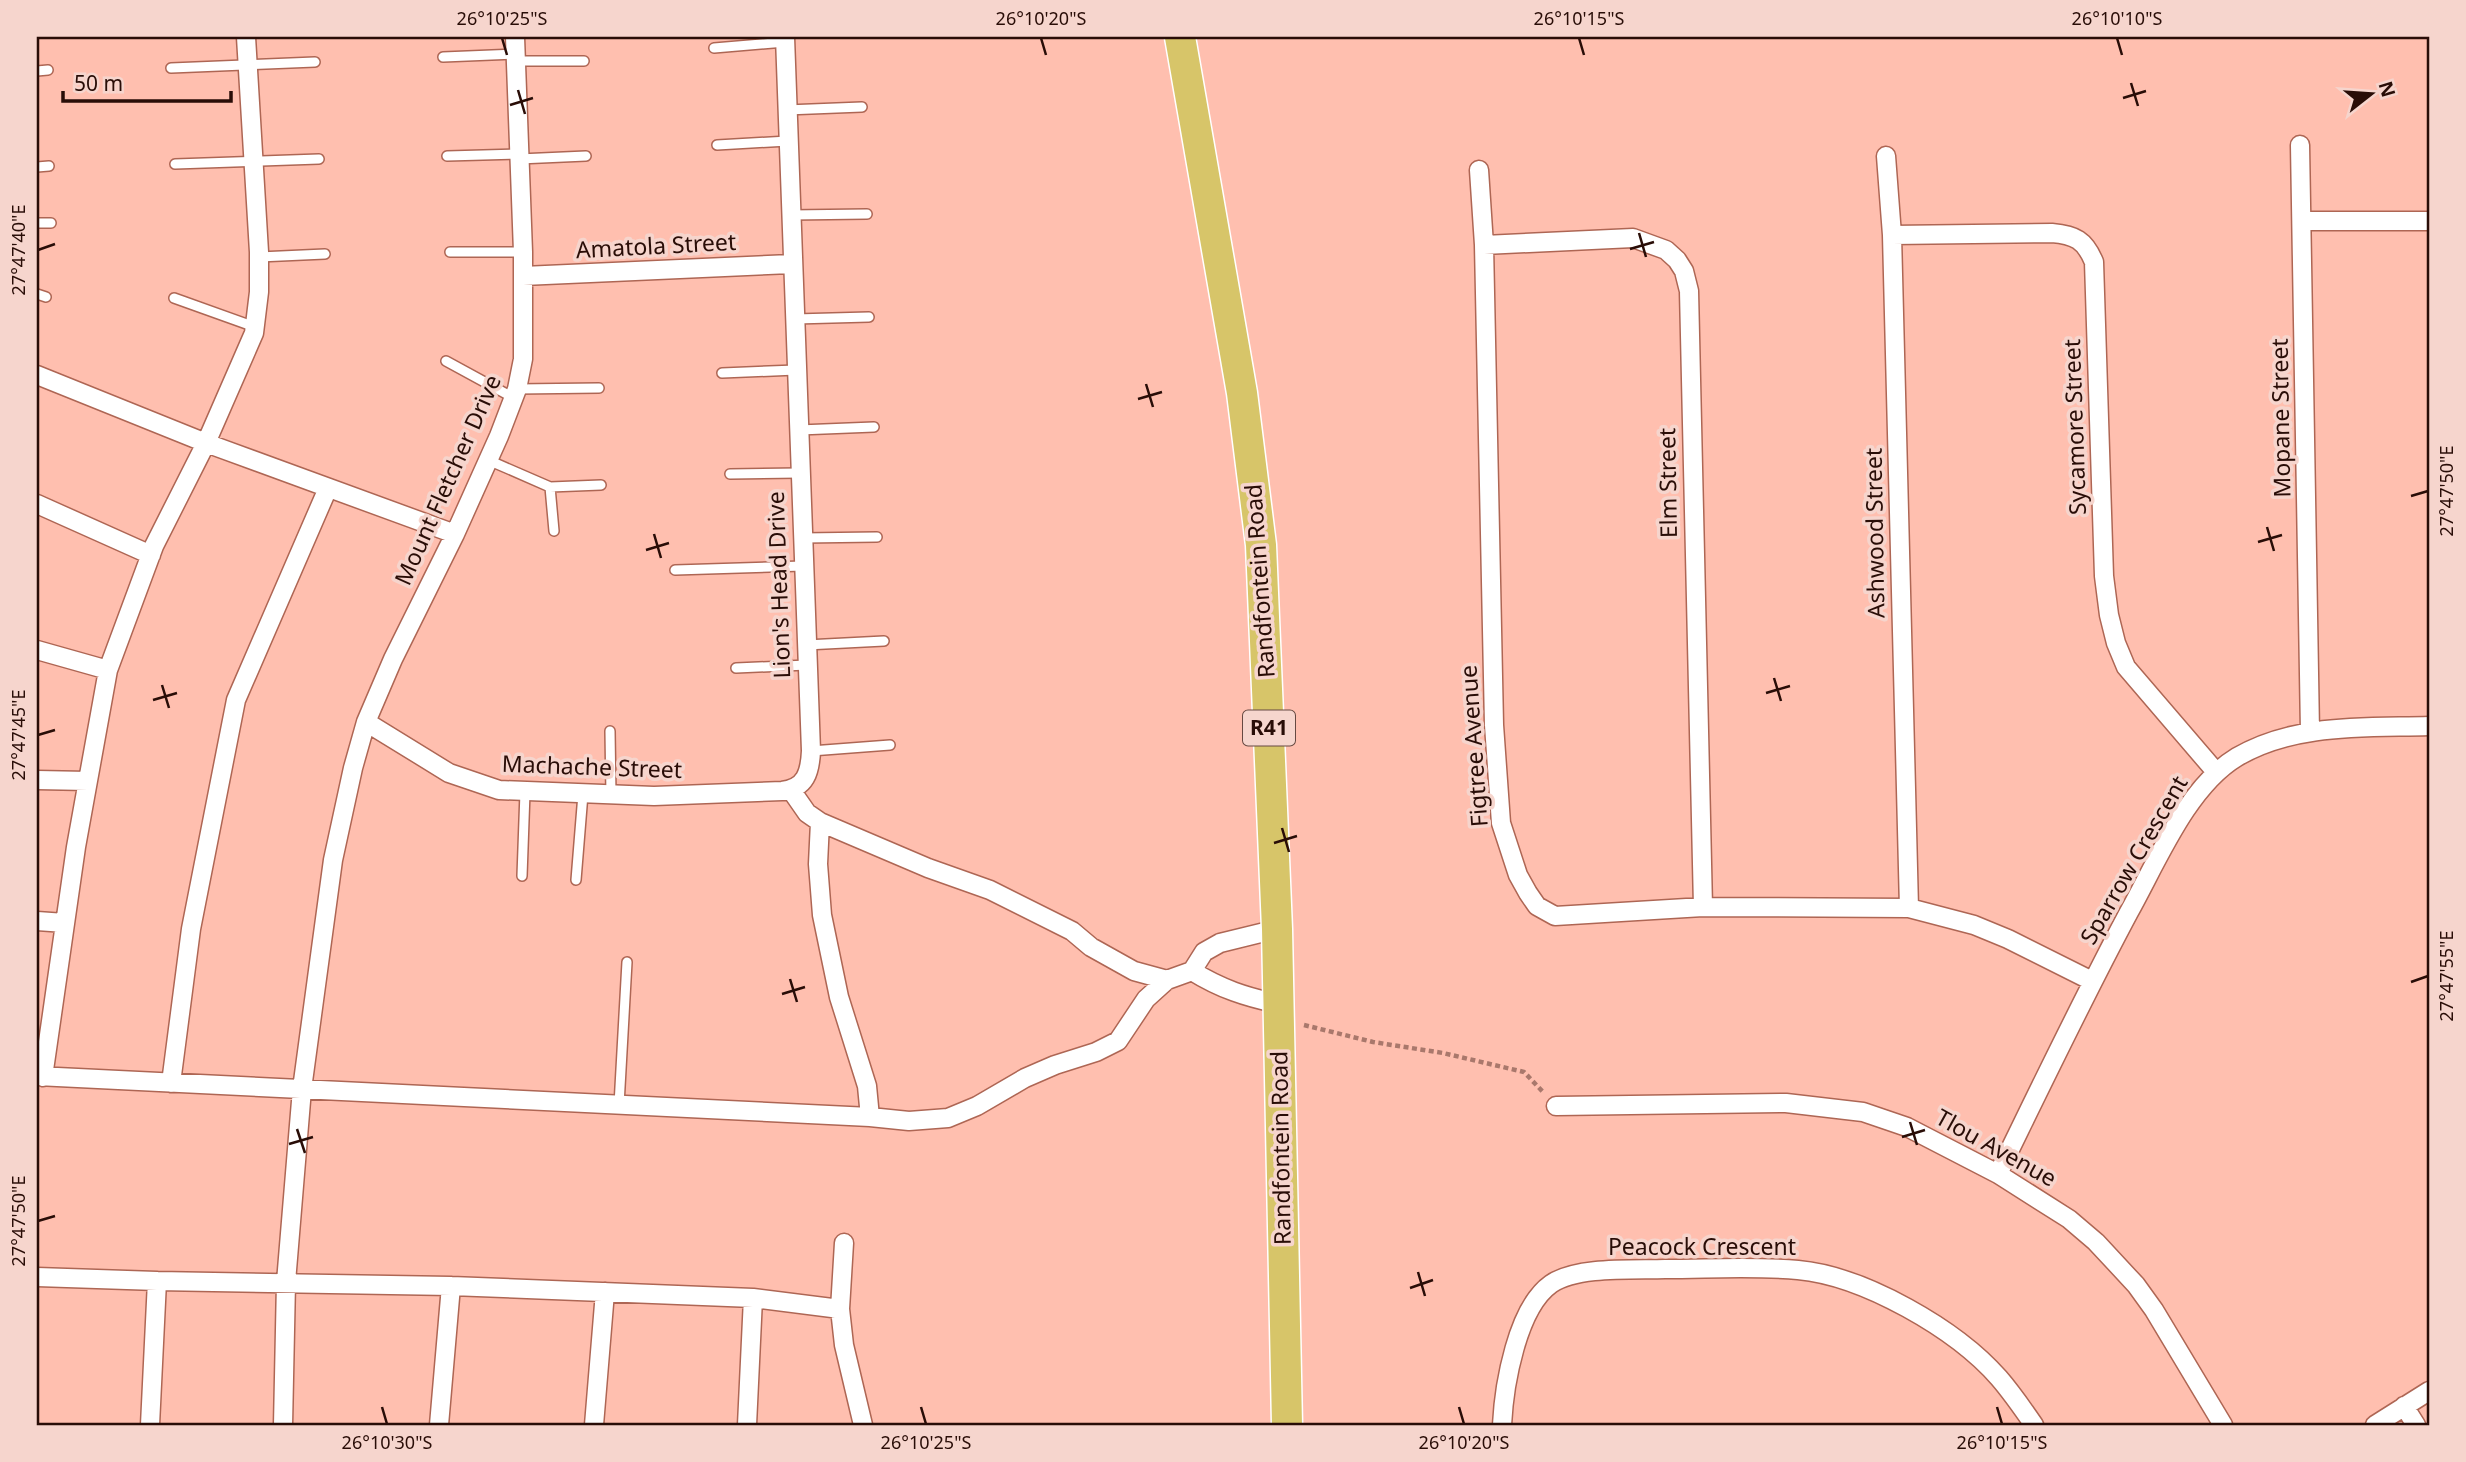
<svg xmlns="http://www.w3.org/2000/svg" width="2466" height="1462" viewBox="0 0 2466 1462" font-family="'Noto Sans',sans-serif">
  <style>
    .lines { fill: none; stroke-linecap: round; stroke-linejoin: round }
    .service-casing { stroke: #ae6654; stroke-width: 12 }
    .minor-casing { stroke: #ae6654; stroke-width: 21 }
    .primary-casing { stroke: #fff; stroke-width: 33 }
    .path { stroke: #a9786c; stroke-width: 4.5; stroke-dasharray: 5 3.5; stroke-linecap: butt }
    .service { stroke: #fff; stroke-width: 9 }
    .minor { stroke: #fff; stroke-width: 18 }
    .primary { stroke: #d7c569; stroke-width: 30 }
    .ticks { fill: none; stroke: #290d07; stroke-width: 2.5 }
    .labels { text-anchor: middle; stroke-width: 7; stroke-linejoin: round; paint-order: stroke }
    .shield { fill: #f6d5cd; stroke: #664942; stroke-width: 2 }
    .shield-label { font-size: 21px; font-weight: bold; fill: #290d07 }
    .street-label { font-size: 23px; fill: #290d07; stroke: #f6d5cd }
    .neatline { fill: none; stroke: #290d07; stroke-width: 2.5 }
    .ticks-label { font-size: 18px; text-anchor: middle; fill: #290d07 }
  </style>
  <rect width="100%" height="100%" fill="#ffbfaf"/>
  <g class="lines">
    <g class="service-casing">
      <path id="service" d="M714,48L785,42
        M443,57L516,54
        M516,61H584
        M171,68L315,62
        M37,71L48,70
        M786,110L862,107
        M717,145L788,141
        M447,156L519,154
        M519,159L586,156
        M175,164L319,159
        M37,167L49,166
        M791,215L867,214
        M37,223H51
        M450,252H523
        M259,257L325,254
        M37,294L46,297
        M174,298L255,327
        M795,319L869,317
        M446,361L514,398
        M722,373L796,370
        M517,389L599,388
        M799,430L874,427
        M488,460L550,487L601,485
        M730,474L799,473
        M550,487L554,531
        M803,538L877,537
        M675,570L803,566
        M806,645L884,641
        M736,668L807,665
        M610,731L611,795
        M811,751L890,745
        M522,876L525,792
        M576,880L583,794
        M619,1105L627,962"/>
    </g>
    <g class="minor-casing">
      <path id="minor" d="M2300,145L2310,732
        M1886,156L1892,235L1909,908
        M1479,170L1484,245L1494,725L1501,823L1518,875L1528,893L1537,906L1555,916L1703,907L1909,908L1974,925L2008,939L2092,981
        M2302,221H2429
        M1892,235L2052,233C2075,235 2085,240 2094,262L2104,576L2109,615L2116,643L2126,667L2216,772
        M1484,245L1633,238L1666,250L1677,260L1684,271L1689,291L1703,907
        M523,276L791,264
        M37,375L206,443L455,534
        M37,504L151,555
        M37,650L108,670
        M366,722L449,773L499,790L654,796L782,791C806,788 810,772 811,751L785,37
        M37,780L88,781
        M791,790L807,813L820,822L928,868L990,890L1072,931L1091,947L1134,971L1167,980L1192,971L1204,952L1220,943L1277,929
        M820,822L818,864L822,915L839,997L867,1086L870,1117
        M37,921L65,923
        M1192,971C1221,989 1246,997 1279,1004
        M37,1076L870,1117L909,1121L948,1118L977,1106L1025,1078L1055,1065L1096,1052L1118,1041L1146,999L1167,980
        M43,1077L76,847L108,670L154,546L206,443L254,333L259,292V252L246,37
        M171,1083L191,929L236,700L328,488
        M1556,1106L1786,1103L1863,1112L1907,1127L1998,1174L2069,1219L2096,1242L2136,1285L2154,1310L2223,1425
        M1998,1174C2041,1086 2083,998 2129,912C2157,862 2187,787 2237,757C2295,723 2365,728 2429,726
        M844,1243L840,1309L844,1345L863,1425
        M37,1277L157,1281L451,1286L753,1298L840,1309
        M2404,1406L2416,1425
        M150,1425L157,1281
        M283,1425L286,1282L302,1089L333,860L353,768L366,722L393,659L455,534L499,436L517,389L523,359V252L515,37
        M439,1425L451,1286
        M594,1425L605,1292
        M747,1425L753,1298
        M1502,1425C1504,1385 1517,1308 1551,1284C1577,1266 1634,1270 1665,1269C1709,1269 1754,1266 1798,1270C1864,1276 1956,1329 1999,1378C2012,1393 2023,1409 2034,1425
        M2375,1425L2429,1391"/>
    </g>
    <g class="primary-casing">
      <path id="primary" d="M1180,37L1242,393L1261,545L1277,929L1287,1425"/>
    </g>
    <path class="path" d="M1304,1025L1373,1042L1443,1053L1524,1072L1544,1093"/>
    <use href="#service" class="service"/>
    <use href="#minor" class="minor"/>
    <use href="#primary" class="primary"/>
  </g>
  <path class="ticks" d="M502,38L507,55M1041,38L1046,55M1579,38L1584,55M2117,38L2122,55M2131,83L2138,106M518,90L525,114M2123,98L2146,91M510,105L533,98M1639,233L1646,257M1630,249L1654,242M38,250L55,244M1146,384L1153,407M1138,399L1162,392M2411,496L2428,491M2267,527L2274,551M654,534L661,558M2258,542L2282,535M646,550L669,543M1774,678L1781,701M162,685L169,708M1766,693L1790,686M153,700L177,693M38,735L55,730M1282,828L1289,852M1274,843L1297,836M790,979L797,1002M2411,982L2428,976M782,994L805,987M1910,1122L1917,1145M297,1129L305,1153M1902,1137L1925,1130M289,1144L313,1137M38,1221L55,1216M1418,1272L1425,1296M1410,1288L1433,1280M382,1407L387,1424M921,1407L926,1424M1459,1407L1464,1424M1997,1407L2002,1424"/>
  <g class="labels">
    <rect class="shield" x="1243" y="710.5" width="52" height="35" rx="5"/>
    <g class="shield-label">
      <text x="1269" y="735">R41</text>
    </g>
    <g class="street-label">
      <text transform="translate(656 246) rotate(-3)" y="8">Amatola Street</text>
      <text transform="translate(2281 418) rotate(-91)" y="8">Mopane Street</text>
      <text transform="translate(2075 427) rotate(-92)" y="8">Sycamore Street</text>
      <text transform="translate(448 480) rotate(-66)" y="8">Mount Fletcher Drive</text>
      <text transform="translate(1668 483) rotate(-91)" y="8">Elm Street</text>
      <text transform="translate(1875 533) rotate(-91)" y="8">Ashwood Street</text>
      <text transform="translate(1260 581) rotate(-94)" y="8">Randfontein Road</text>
      <text transform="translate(779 585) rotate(-92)" y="8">Lion's Head Drive</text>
      <text transform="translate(1474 746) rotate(-94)" y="8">Figtree Avenue</text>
      <text transform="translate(592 767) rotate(2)" y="8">Machache Street</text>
      <text transform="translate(2134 860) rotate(-60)" y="8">Sparrow Crescent</text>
      <text transform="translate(1281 1148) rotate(-91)" y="8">Randfontein Road</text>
      <text transform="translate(1996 1148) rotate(29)" y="8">Tlou Avenue</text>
      <text x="1702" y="1255">Peacock Crescent</text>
    </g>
  </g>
  <rect width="2466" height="1462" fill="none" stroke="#f6d5cd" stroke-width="77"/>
  <g transform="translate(2371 94) rotate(73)" stroke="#f6d5cd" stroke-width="5" paint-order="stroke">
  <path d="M0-5L12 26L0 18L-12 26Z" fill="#290d07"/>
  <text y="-10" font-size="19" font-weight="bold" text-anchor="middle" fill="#290d07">N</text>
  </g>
  <path d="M63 91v10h168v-10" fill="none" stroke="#290d07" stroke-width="3.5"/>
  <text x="74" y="91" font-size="21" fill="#290d07" stroke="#f6d5cd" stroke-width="5" paint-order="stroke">50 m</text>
  <rect x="38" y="38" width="2390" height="1386" class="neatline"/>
  <g class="ticks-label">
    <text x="502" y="25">26°10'25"S</text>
    <text x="1041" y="25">26°10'20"S</text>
    <text x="1579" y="25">26°10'15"S</text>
    <text x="2117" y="25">26°10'10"S</text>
    <text transform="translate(19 250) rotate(-90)" y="6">27°47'40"E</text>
    <text transform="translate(2447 491) rotate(-90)" y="6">27°47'50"E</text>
    <text transform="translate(19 735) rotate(-90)" y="6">27°47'45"E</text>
    <text transform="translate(2447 976) rotate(-90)" y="6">27°47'55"E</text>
    <text transform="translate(19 1221) rotate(-90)" y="6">27°47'50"E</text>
    <text x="387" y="1449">26°10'30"S</text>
    <text x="926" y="1449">26°10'25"S</text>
    <text x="1464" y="1449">26°10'20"S</text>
    <text x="2002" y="1449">26°10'15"S</text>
  </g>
</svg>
